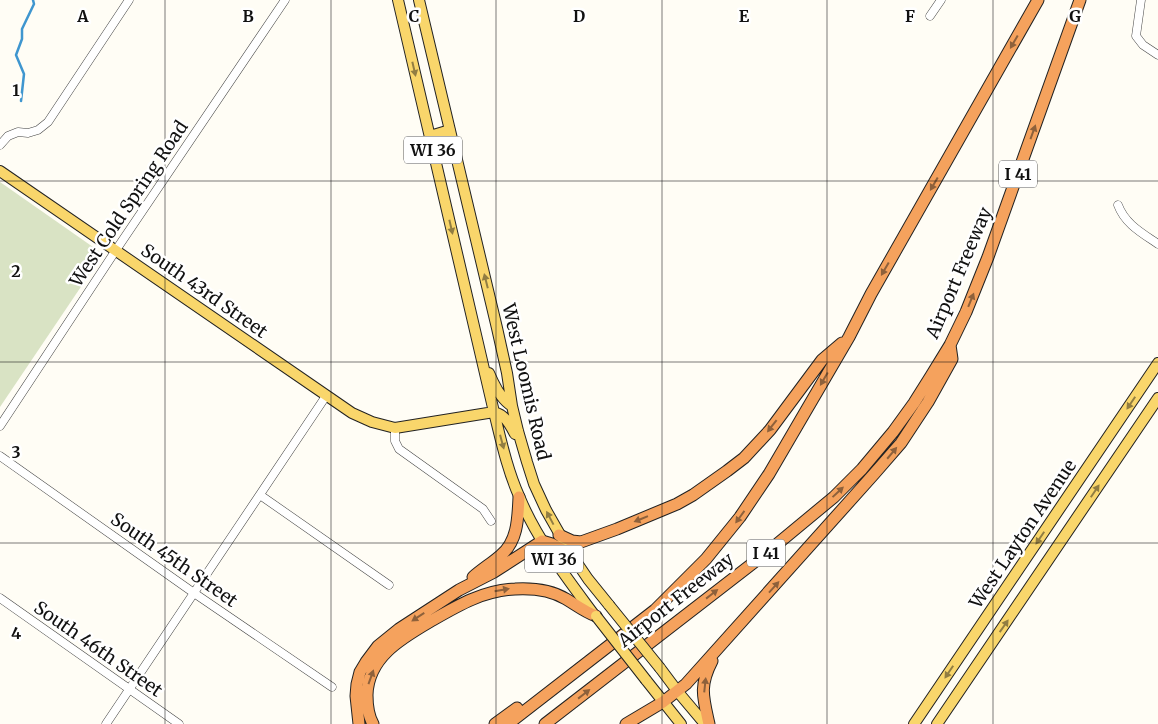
<svg xmlns="http://www.w3.org/2000/svg" width="1158" height="724" viewBox="0 0 1158 724" font-family="Merriweather,serif">
  <style>
    .cemetery { fill: #d9e3c4 }
    .lines { fill: none; stroke-linecap: round; stroke-linejoin: round }
    .stream { stroke: #3f96cf; stroke-width: 2.5 }
    .minor-casing { stroke: #444; stroke-width: 9 }
    .major-casing { stroke: #222; stroke-width: 12 }
    .highway-casing { stroke: #222; stroke-width: 13 }
    .minor { stroke: #fff; stroke-width: 8 }
    .major { stroke: #f9d66b; stroke-width: 10 }
    .highway { stroke: #f5a25d; stroke-width: 11 }
    .major-bridge-casing { stroke: #222; stroke-width: 12; stroke-linecap: butt }
    .major-bridge { stroke: #f9d66b; stroke-width: 10 }
    .oneway { fill: #8e613b }
    .oneway2 { fill: #917d42 }
    .grid { fill: none; stroke: #111; stroke-width: 1; stroke-opacity: 0.55 }
    .labels { text-anchor: middle; stroke-width: 5; stroke-linejoin: round; paint-order: stroke }
    .shield { fill: #fff; stroke: #585858; stroke-width: 1 }
    .shield-label { font-size: 16px; font-weight: bold; fill: #111 }
    .street-label { font-size: 18px; fill: #111; stroke: #fff }
    .grid-label { font-size: 16px; text-anchor: middle; font-weight: bold; fill: #111; stroke: #fff; stroke-width: 5; stroke-linejoin: round; paint-order: stroke }
  </style>
  <rect width="100%" height="100%" fill="#fffdf5"/>
  <path class="cemetery" d="M0,182L103,254L0,407Z"/>
  <g class="lines">
    <path class="stream" d="M21,101L24,74L16,55L22,39V29L34,4L33,0"/>
    <g class="minor-casing">
      <path id="minor" d="M1141,0L1136,36L1143,45L1158,55
        M930,16L941,0
        M0,145L8,136L18,132L28,133L38,130L48,122L129,0
        M1118,205C1125,224 1142,233 1158,244
        M0,426L116,250L285,0
        M395,428V441L399,449L483,509L491,521
        M0,456L194,593L332,687
        M260,495L389,585
        M0,598L179,724
        M106,724L326,396"/>
    </g>
    <g class="major-casing">
      <path id="major" d="M398,0L494,412C501,440 507,469 519,496C537,540 567,578 595,616
        M419,0L497,328L507,373L512,406L518,431L527,462L534,484L546,510L571,554L588,579L609,605
        M430,136L450,130
        M0,171L352,413L372,422L395,428L494,412C505,415 509,423 515,434
        M489,373C494,385 501,400 512,406
        M660,668L678,692L705,724
        M646,680L681,724
        M914,724L1158,363
        M937,724L1158,398"/>
    </g>
    <g class="highway-casing">
      <path id="highway" d="M559,535L572,541L581,542L617,529L677,504L693,495L727,471L744,458L770,430L822,360L842,343
        M473,577C482,569 492,563 501,555C518,541 518,517 519,497
        M359,724L356,696L357,684L360,672L366,662L378,646L399,629L459,590L494,572L542,541L552,544L571,554
        M373,724C368,715 367,705 367,695C368,657 402,638 431,621C457,606 484,590 515,589C533,588 551,590 566,599C576,605 585,612 596,616
        M495,724L517,708
        M508,724L655,610L706,559L740,517L769,474L849,337L871,294L1038,0
        M545,724L770,550L834,497L862,469L893,432L914,403L931,376L950,345L966,312L988,257L1080,0
        M626,724L663,702L686,684L874,474L901,443L928,402L952,359L950,345
        M709,724C703,697 699,686 712,661"/>
    </g>
    <use href="#minor" class="minor"/>
    <use href="#major" class="major"/>
    <use href="#highway" class="highway"/>
    <g class="major-bridge-casing">
      <path id="major-bridge" d="M609,605L660,668
        M596,616L646,680"/>
    </g>
    <use href="#major-bridge" class="major-bridge"/>
  </g>
  <defs><path id="oneway-solid" d="M-6-.8H1V-3.2L6.5 0L1 3.2V.8H-6Z" transform="scale(1.25)"/></defs>
  <g class="oneway">
    <use href="#oneway-solid" transform="translate(1014 42) rotate(120)"/>
    <use href="#oneway-solid" transform="translate(1033 132) rotate(-70)"/>
    <use href="#oneway-solid" transform="translate(934 184) rotate(120)"/>
    <use href="#oneway-solid" transform="translate(885 269) rotate(120)"/>
    <use href="#oneway-solid" transform="translate(971 300) rotate(-68)"/>
    <use href="#oneway-solid" transform="translate(824 379) rotate(120)"/>
    <use href="#oneway-solid" transform="translate(772 426) rotate(128)"/>
    <use href="#oneway-solid" transform="translate(892 453) rotate(-50)"/>
    <use href="#oneway-solid" transform="translate(838 492) rotate(-43)"/>
    <use href="#oneway-solid" transform="translate(740 517) rotate(126)"/>
    <use href="#oneway-solid" transform="translate(641 519) rotate(158)"/>
    <use href="#oneway-solid" transform="translate(774 587) rotate(-48)"/>
    <use href="#oneway-solid" transform="translate(502 590) rotate(-10)"/>
    <use href="#oneway-solid" transform="translate(712 594) rotate(-38)"/>
    <use href="#oneway-solid" transform="translate(418 617) rotate(147)"/>
    <use href="#oneway-solid" transform="translate(371 677) rotate(-70)"/>
    <use href="#oneway-solid" transform="translate(705 685) rotate(-84)"/>
    <use href="#oneway-solid" transform="translate(584 694) rotate(-38)"/>
  </g>
  <g class="oneway2">
    <use href="#oneway-solid" transform="translate(414 69) rotate(77)"/>
    <use href="#oneway-solid" transform="translate(451 227) rotate(77)"/>
    <use href="#oneway-solid" transform="translate(486 281) rotate(-104)"/>
    <use href="#oneway-solid" transform="translate(1131 403) rotate(124)"/>
    <use href="#oneway-solid" transform="translate(502 442) rotate(75)"/>
    <use href="#oneway-solid" transform="translate(1095 491) rotate(-56)"/>
    <use href="#oneway-solid" transform="translate(550 518) rotate(-118)"/>
    <use href="#oneway-solid" transform="translate(1040 538) rotate(124)"/>
    <use href="#oneway-solid" transform="translate(1004 626) rotate(-55)"/>
    <use href="#oneway-solid" transform="translate(949 672) rotate(124)"/>
  </g>
  <path class="grid" d="M165,0V724M331,0V724M496,0V724M662,0V724M827,0V724M993,0V724M0,181H1158M0,362H1158M0,543H1158"/>
  <g class="labels">
    <g class="shield">
      <rect x="404" y="136.5" width="58" height="27" rx="4"/>
      <rect x="999" y="160.5" width="38" height="27" rx="4"/>
      <rect x="747" y="539.5" width="38" height="27" rx="4"/>
      <rect x="525" y="545.5" width="58" height="27" rx="4"/>
    </g>
    <g class="shield-label">
      <text x="433" y="156">WI 36</text>
      <text x="1018" y="180">I 41</text>
      <text x="766" y="559">I 41</text>
      <text x="554" y="565">WI 36</text>
    </g>
    <g class="street-label">
      <text transform="translate(129 204) rotate(-56)" y="6">West Cold Spring Road</text>
      <text transform="translate(959 273) rotate(-67)" y="6">Airport Freeway</text>
      <text transform="translate(204 291) rotate(35)" y="6">South 43rd Street</text>
      <text transform="translate(526 382) rotate(77)" y="6">West Loomis Road</text>
      <text transform="translate(1023 534) rotate(-56)" y="6">West Layton Avenue</text>
      <text transform="translate(174 560) rotate(35)" y="6">South 45th Street</text>
      <text transform="translate(676 600) rotate(-38)" y="6">Airport Freeway</text>
      <text transform="translate(98 649) rotate(35)" y="6">South 46th Street</text>
    </g>
  </g>
  <g class="grid-label">
    <text x="83" y="22">A</text>
    <text x="248" y="22">B</text>
    <text x="414" y="22">C</text>
    <text x="579" y="22">D</text>
    <text x="744" y="22">E</text>
    <text x="910" y="22">F</text>
    <text x="1075" y="22">G</text>
    <text x="16" y="96">1</text>
    <text x="16" y="277">2</text>
    <text x="16" y="458">3</text>
    <text x="16" y="639">4</text>
  </g>
</svg>
